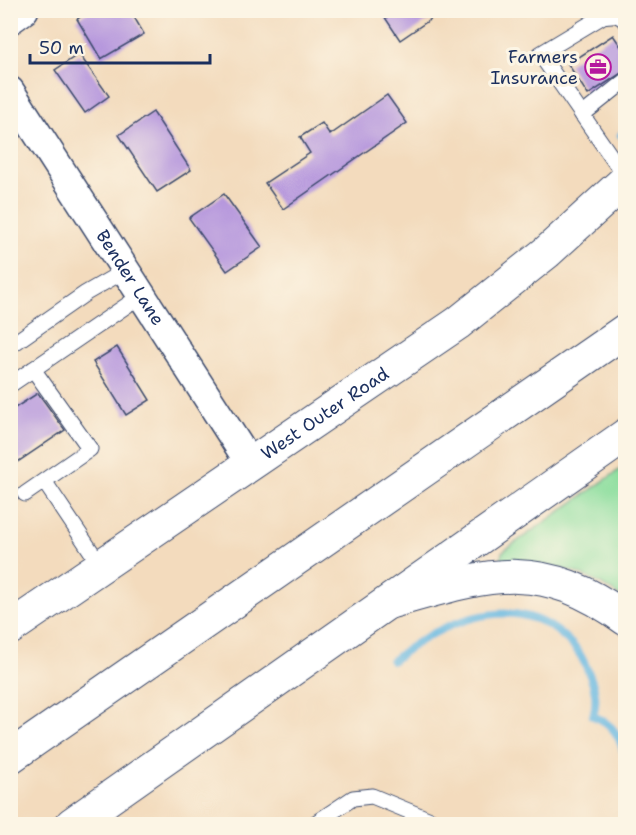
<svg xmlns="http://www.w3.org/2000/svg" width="636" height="835" viewBox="0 0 636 835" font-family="'Shantell Sans',sans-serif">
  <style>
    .green { fill: #8cde9e; stroke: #54867e; stroke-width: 1.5 }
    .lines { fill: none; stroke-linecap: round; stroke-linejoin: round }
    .stream { stroke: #66b7e1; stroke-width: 8 }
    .building { fill: #b596dd }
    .service-casing { stroke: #3b496c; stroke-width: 17 }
    .minor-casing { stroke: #3b496c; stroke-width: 31 }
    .tertiary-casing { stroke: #3b496c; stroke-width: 35 }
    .trunk-casing { stroke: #3b496c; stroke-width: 35 }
    .motorway-casing { stroke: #3b496c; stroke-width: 35 }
    .service { stroke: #fff; stroke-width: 15 }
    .minor { stroke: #fff; stroke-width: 28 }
    .tertiary { stroke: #fff; stroke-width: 33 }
    .trunk { stroke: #fff; stroke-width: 33 }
    .motorway { stroke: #fff; stroke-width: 33 }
    .labels { text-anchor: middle; stroke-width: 6; stroke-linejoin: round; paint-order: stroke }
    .poi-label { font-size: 18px; fill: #1b2f5e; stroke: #fcf5e5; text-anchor: end }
    .street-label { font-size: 18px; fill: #1b2f5e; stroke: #fcf5e5 }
  </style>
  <rect width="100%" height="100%" fill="#fcf5e5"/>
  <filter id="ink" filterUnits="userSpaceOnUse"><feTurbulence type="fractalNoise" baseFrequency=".0167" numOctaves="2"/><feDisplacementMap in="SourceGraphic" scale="12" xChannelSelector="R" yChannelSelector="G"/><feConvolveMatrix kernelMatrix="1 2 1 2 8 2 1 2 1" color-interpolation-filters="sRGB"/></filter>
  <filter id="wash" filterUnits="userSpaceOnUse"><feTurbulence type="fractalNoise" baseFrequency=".008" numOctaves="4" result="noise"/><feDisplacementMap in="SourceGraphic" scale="24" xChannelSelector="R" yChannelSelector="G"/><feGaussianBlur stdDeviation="1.35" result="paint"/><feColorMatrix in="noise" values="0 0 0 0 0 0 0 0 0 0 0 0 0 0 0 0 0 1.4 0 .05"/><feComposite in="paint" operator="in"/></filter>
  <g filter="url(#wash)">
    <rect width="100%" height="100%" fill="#f3dbbd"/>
    <path class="green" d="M625,466V600C580,566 553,567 501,559L502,552Z"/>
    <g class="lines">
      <path class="stream" d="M621,135L626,130
        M392,661C438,624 511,590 562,635C572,644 580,652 585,664C593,682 599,697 593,716C614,723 621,739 626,760"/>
    </g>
    <g id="blocks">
      <path class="building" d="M91,10H130L144,34L101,59L77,19Z
        M380,10H444L400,40Z
        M613,35L626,54V70L588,95L568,64Z
        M79,54L109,96L85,113L55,70Z
        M387,95L407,123L283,209L265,183L310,153L300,137L322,123L330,135Z
        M153,112L191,170L157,192L119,135Z
        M224,194L262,247L227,271L189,218Z
        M117,347L150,400L126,415L93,362Z
        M38,393L65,430L10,467V411Z"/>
    </g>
  </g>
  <g filter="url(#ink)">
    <use href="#blocks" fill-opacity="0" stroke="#3b496c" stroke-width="1.5"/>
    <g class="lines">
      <g class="service-casing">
        <path id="service" d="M626,22C620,14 613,14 603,16L540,54L626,178
          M582,115L626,80
          M10,346L86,293L126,270
          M10,385L142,295
          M44,481L101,566
          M25,494L90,449L33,369
          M314,824L353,798L372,796L440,824"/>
      </g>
      <g class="minor-casing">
        <g id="minor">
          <path d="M10,20L24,10"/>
          <path id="s1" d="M10,91L251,465"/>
        </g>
      </g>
      <g class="tertiary-casing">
        <g id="tertiary">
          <path id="s2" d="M10,628L458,323L547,252L626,180"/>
        </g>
      </g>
      <g class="trunk-casing">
        <path id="trunk" d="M10,757L626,330
          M72,824L626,435"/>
      </g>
      <g class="motorway-casing">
        <path id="motorway" d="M390,602C486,575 538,555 626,619"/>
      </g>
      <use href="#service" class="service"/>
      <use href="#minor" class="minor"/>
      <use href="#tertiary" class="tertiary"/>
      <use href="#trunk" class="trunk"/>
      <use href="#motorway" class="motorway"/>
    </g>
  </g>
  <defs>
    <g id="office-ring" transform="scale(1.35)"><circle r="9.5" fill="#fcf5e5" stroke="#b5179e" stroke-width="1.5"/><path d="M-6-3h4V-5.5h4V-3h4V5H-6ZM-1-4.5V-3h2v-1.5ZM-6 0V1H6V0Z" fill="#b5179e"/></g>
  </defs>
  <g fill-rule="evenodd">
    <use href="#office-ring" x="598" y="67"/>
  </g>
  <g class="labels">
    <g class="poi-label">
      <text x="578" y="63">Farmers<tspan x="578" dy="21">Insurance</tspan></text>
    </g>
    <g class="street-label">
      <text dy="6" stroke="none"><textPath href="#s1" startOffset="222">Bender Lane</textPath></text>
      <text dy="6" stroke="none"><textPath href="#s2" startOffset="381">West Outer Road</textPath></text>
    </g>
  </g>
  <rect width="636" height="835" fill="none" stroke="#fcf5e5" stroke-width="36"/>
  <path d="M30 54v9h180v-9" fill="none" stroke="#1b2f5e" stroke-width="3"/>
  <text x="39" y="54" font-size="18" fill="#1b2f5e" stroke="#fcf5e5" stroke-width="4.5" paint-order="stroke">50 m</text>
</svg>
